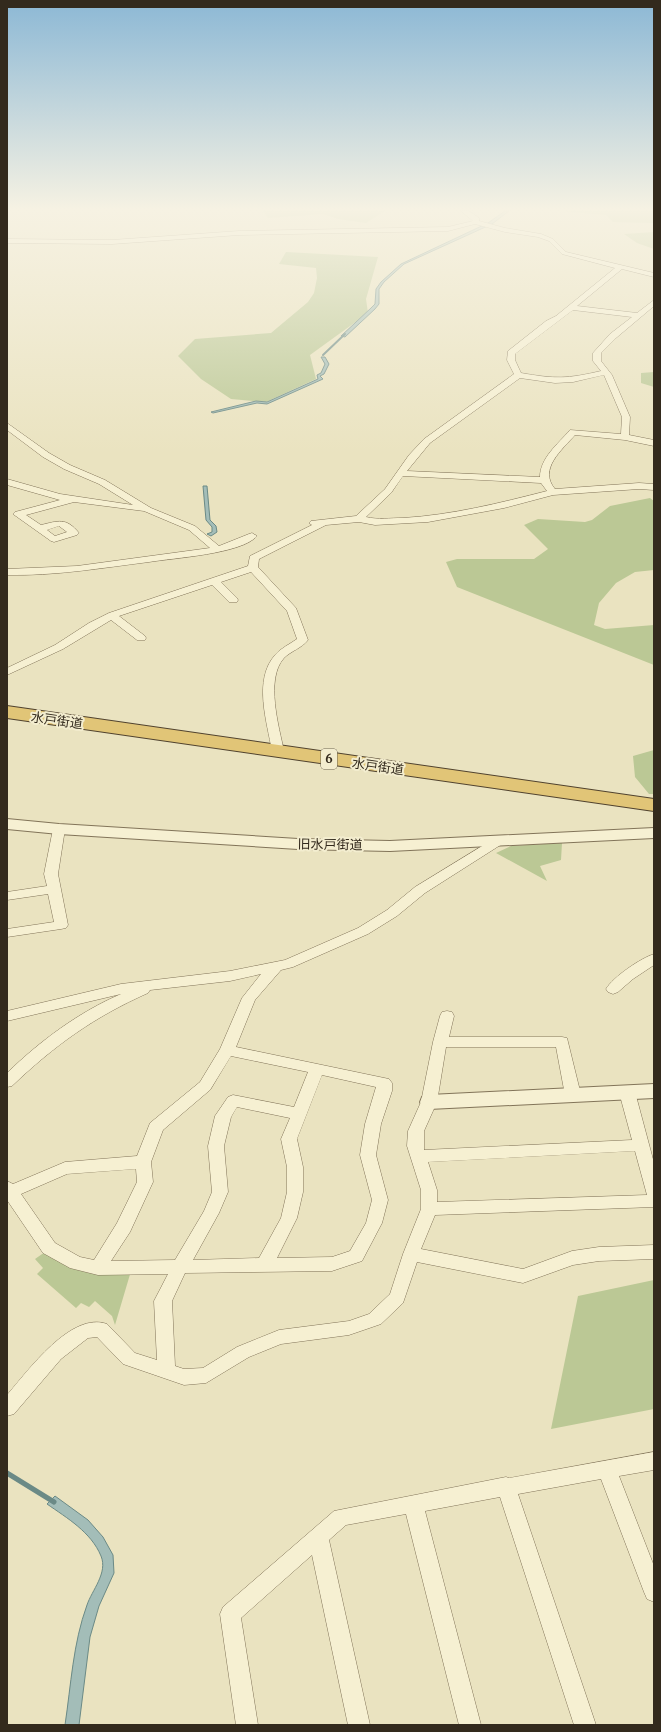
<svg xmlns="http://www.w3.org/2000/svg" width="661" height="1732" viewBox="0 0 661 1732" font-family="Merriweather,'Noto Sans JP',serif">
  <style>
    .green { fill: #bbc895 }
    .water { fill: #a3bdb8; stroke: #6b8a86 }
    .lines { fill: none; stroke-linecap: round; stroke-linejoin: round }
    .stream-far1 { stroke: #6b8a86; stroke-width: 2 }
    .stream { stroke: #6b8a86; stroke-width: 5 }
    .minor-casing { stroke: #827459; stroke-width: 1 }
    .tertiary-casing { stroke: #827459; stroke-width: 2 }
    .trunk-casing { stroke: #50422e; stroke-width: 2 }
    .minor { fill: #f6f0d2; fill-rule: evenodd }
    .tertiary { fill: #f6f0d2; fill-rule: evenodd }
    .trunk { fill: #e1c577; fill-rule: evenodd }
    .labels { text-anchor: middle; stroke-width: 4; stroke-linejoin: round; paint-order: stroke }
    .shield { fill: #f3edcf; stroke: #6d6452; stroke-width: 1 }
    .shield-label { font-size: 12px; font-weight: bold; fill: #332a1d }
    .street-label { font-size: 13px; fill: #332a1d; stroke: #f3edcf }
  </style>
  <rect width="100%" height="100%" fill="#eae3c0"/>
  <path class="green" d="M263,211H385L366,223L338,219L323,214L268,218Z
    M560,211H654V223L613,222L606,215Z
    M654,232V249L637,243L624,234Z
    M286,252L378,257L366,299L368,313L310,355L316,379L266,402L231,399L201,379L178,356L195,339L271,333L308,302L314,293L317,278L316,268L279,264Z
    M654,372V387L641,383V373Z
    M650,498L654,501V570L635,572L616,583L599,603L594,625L605,629L654,625V665L457,587L446,562L457,559H534L548,549L524,525L538,519L585,522L592,520L610,506Z
    M654,750V794H649L635,777L633,756Z
    M562,843L561,860L540,866L547,881L496,853L511,846Z
    M45,1252L131,1271L115,1325L112,1316L95,1301L89,1307L81,1303L76,1308L37,1274L43,1268L35,1259Z
    M654,1280V1409L551,1429L578,1296Z"/>
  <path class="water" d="M505,211H509L492,224L404,264L384,282L379,289V304L375,309L345,337L341,336L371,308L375,304L376,289L381,282L401,264L488,223Z
    M321,357H325L329,364L324,374L320,376L323,379L267,404L257,403L213,413L211,412L256,401L267,402L318,379L317,375L321,373L325,364Z
    M203,486H207L210,520L216,526L217,532L211,536L207,534L212,532V527L206,520Z
    M55,1496L88,1520L103,1537L113,1555L114,1573L99,1606L90,1637L79,1725H65C71,1685 73,1643 87,1605C92,1590 108,1573 101,1556C91,1532 67,1518 47,1504Z"/>
  <g class="lines">
    <path class="stream-far1" d="M323,355L345,334"/>
    <path class="stream" d="M7,1473L54,1502"/>
    <g class="minor-casing">
      <path id="minor" d="M461,211H469L479,218V221L505,228L541,234L553,239L566,252L654,273V277L622,269L577,306L637,313L654,300V306L616,338L601,353V361L612,375L630,417L629,435L654,440V446L625,440L575,435C562,450 538,469 555,489L639,483L654,484V490L639,489L553,495L504,508L428,522L375,525L359,522L326,525L259,559L258,567L296,608L308,640C302,648 291,651 284,658C265,679 279,727 284,751L282,754L278,755L272,751C267,722 253,680 275,655C281,648 290,644 297,639L287,611L251,572L221,582L237,598L238,600L237,602H229L212,585L119,616L145,636L146,638L145,640H137L111,620L63,649L7,675V668L55,645L89,623L109,613L248,566L250,556L312,525L309,523L311,521L356,516L385,489L409,455L424,439L514,374L507,360L508,351L546,321L556,316L615,268L562,254L549,241L538,237L505,232L475,224L448,231L239,235L112,244L7,243V239L112,240L239,231L448,227L473,221ZM573,310L632,317L610,334L593,353V361L601,371C567,379 555,379 521,373L515,360V354ZM604,375L622,417L621,434L570,430C558,444 540,458 540,477L407,471L430,443L520,378L555,383L573,382ZM403,476L541,483L547,491C500,503 452,515 403,518C390,518 378,520 366,517L391,493Z
        M7,423L49,453L70,465L105,480L151,508L195,526L219,546L249,534L252,533L257,536C242,554 173,558 149,562C101,568 55,576 7,575V569L77,566L210,548L189,530L144,511L74,502L26,515L41,525C58,521 66,517 79,533L77,535L54,542L51,541L13,514L15,512L60,500L7,485V479L60,494L133,505L99,484L64,469L43,457L7,430ZM59,526L67,532L55,536L47,530Z
        M59,825L65,829L58,874L68,925L66,928L61,929L7,937V929L54,922L48,894L7,900V892L47,886L44,874L53,829Z
        M497,837L503,841L502,844L425,893L397,916L368,934L293,967L281,970L255,1000L236,1047L389,1079L392,1083V1091L381,1124L376,1155L388,1200L382,1223L362,1261L332,1271L185,1273L172,1301L175,1366L184,1369L203,1368L237,1347L279,1330L349,1321L369,1314L390,1294L403,1254L421,1209V1190L407,1146L408,1131L421,1102L433,1042L440,1016L442,1012L447,1011L452,1012L454,1016L449,1037H562L567,1038L581,1095L578,1099L573,1101L568,1099L565,1095L556,1047H446L437,1102L424,1131V1150L632,1140L619,1092L622,1088L627,1086L632,1088L635,1092L654,1163V1207L435,1215L421,1249L523,1269L572,1251L599,1247L654,1245V1259L599,1261L573,1265L523,1283L417,1262L403,1303L381,1324L349,1335L281,1344L249,1357L206,1383L184,1385L123,1364L97,1337L88,1338L61,1359L14,1414L7,1416V1395C28,1371 71,1311 107,1324L135,1353L157,1360L154,1301L168,1274L98,1275L70,1268L43,1253L7,1200V1181L13,1184L65,1162L137,1156L150,1123L200,1082L220,1049L242,998L261,974L230,981L150,990L148,993C94,1017 55,1045 12,1086L7,1087V1073C40,1041 79,1012 121,994L7,1021V1011L121,984L230,971L285,960L358,928L387,910L415,887ZM231,1056L308,1072L294,1107L233,1095L228,1097L215,1116L208,1146L212,1192L204,1211L175,1260L111,1261L130,1232L153,1182L151,1162L163,1130L210,1090ZM322,1075L376,1087L365,1124L360,1155L372,1200L366,1223L350,1251L332,1257L277,1258L297,1218L303,1192V1167L297,1139ZM237,1107L290,1118L281,1139L287,1167V1192L281,1218L259,1258L193,1260L219,1213L228,1192L224,1146L231,1117ZM635,1151L647,1195L437,1202V1190L428,1162ZM136,1169L137,1182L117,1223L94,1260L80,1257L55,1243L21,1194L67,1174Z
        M654,954V965L633,979L618,992L613,994L608,992L606,989C613,977 641,958 654,954Z
        M654,1452V1470L619,1476L654,1566V1602L647,1599L644,1592L601,1479L518,1494L596,1725H574L500,1497L425,1511L481,1725H459L406,1514L346,1525L329,1540L370,1725H348L312,1555L241,1618L258,1725H236L220,1614L223,1607L334,1511L506,1477L509,1478Z"/>
    </g>
    <g class="tertiary-casing">
      <path id="tertiary" d="M7,819L59,824L298,839L390,841L654,828V838L390,851L298,849L59,834L7,829Z
        M654,1084V1098L429,1109L422,1107L420,1102L422,1097L429,1095Z"/>
    </g>
    <g class="trunk-casing">
      <path id="trunk" d="M7,706L654,799V811L7,718Z"/>
    </g>
    <use href="#minor" class="minor"/>
    <use href="#tertiary" class="tertiary"/>
    <use href="#trunk" class="trunk"/>
  </g>
  <linearGradient id="sky" x2="0" y2="1"><stop stop-color="#8cb8d5"/><stop offset="0.46" stop-color="#f6f2e3"/><stop offset="1" stop-color="#f6f2e3" stop-opacity="0"/></linearGradient>
  <rect width="661" height="454" fill="url(#sky)"/>
  <g class="labels">
    <rect class="shield" x="321" y="749" width="16" height="20" rx="3"/>
    <g class="shield-label">
      <text x="329" y="763">6</text>
    </g>
    <g class="street-label">
      <text transform="translate(57 720) rotate(8)" y="5">水戸街道</text>
      <text transform="translate(378 766) rotate(8)" y="5">水戸街道</text>
      <text transform="translate(330 844) rotate(1)" y="5">旧水戸街道</text>
    </g>
  </g>
  <rect width="661" height="1732" fill="none" stroke="#332a1d" stroke-width="16"/>
</svg>
